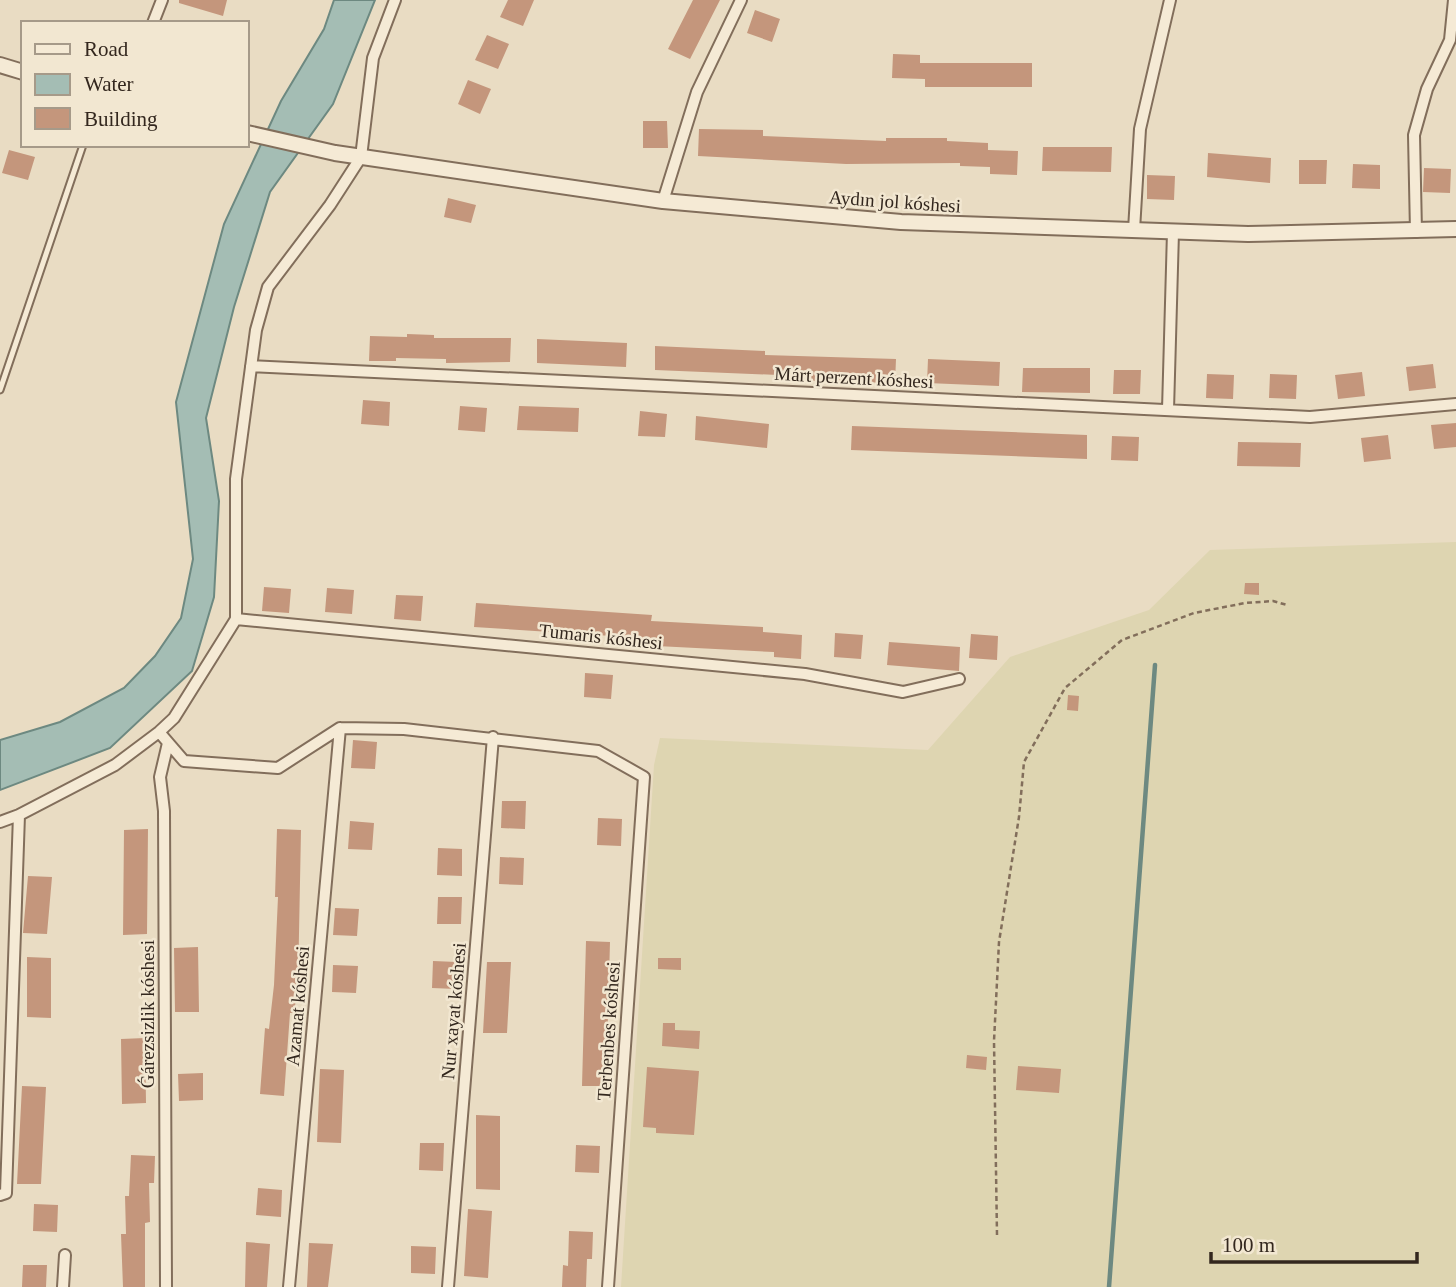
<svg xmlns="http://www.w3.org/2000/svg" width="1456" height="1287" viewBox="0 0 1456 1287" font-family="Georgia,serif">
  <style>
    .farmland { fill: #ded5b1 }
    .water { fill: #a4bdb4; stroke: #6d8981; stroke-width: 2 }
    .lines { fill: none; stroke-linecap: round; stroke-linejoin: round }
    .stream { stroke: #6d8981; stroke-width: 4.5 }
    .building { fill: #c4967c }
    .service-casing { stroke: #826e5b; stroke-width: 9 }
    .minor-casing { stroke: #826e5b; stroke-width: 14 }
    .tertiary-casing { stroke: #826e5b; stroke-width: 18 }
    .path { stroke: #826e5b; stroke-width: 2.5; stroke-dasharray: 5 3.5; stroke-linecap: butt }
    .service { stroke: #f5ead5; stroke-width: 5 }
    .minor { stroke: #f5ead5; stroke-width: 10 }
    .tertiary { stroke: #f5ead5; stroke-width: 14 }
    .labels { text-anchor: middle; stroke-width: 5; stroke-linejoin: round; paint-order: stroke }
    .street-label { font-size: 19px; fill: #33271e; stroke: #f2e7d1 }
  </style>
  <rect width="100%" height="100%" fill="#e9dcc3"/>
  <path class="farmland" d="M1456,542V1287H621L654,765L660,738L928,750L1010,657L1149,610L1210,550Z"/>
  <path class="water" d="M334,0H375L333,104L270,192L234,307L206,418L219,501L214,597L192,671L110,748L0,790V740L60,722L124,688L155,656L181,618L193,559L176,402L224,224L281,101L324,29Z"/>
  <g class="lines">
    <path class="stream" d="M1109,1287L1155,665"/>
  </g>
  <path class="building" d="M179,0H227L223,16L179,3Z
    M508,0H534L523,26L500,17Z
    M693,0H720L690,59L668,49Z
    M755,10L780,19L772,42L747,33Z
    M487,35L509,44L498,69L475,60Z
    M893,54L920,55V63H1032V87H925V79L892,78Z
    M468,80L491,89L480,114L458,104Z
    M643,121H667L668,148H643Z
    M699,129L763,130V136L886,141V138H947V141L988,143V150L1018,151L1017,175L990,174V167L960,166V163L846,164L698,156Z
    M1043,147H1112L1111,172L1042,171Z
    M9,150L35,157L28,180L2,173Z
    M1208,153L1271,158L1270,183L1207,177Z
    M1299,160H1327L1326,184H1299Z
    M1353,164L1380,165V189L1352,188Z
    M1424,168L1451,169L1450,193L1423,192Z
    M1147,175L1175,176L1174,200L1147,199Z
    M448,198L476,205L471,223L444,217Z
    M407,334L434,335V338H511L510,362L446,363V359L396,358V361H369L370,336L407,337Z
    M537,339L627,343L626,367L537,363Z
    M655,346L765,351V355L896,359L895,383L778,380V375L655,370Z
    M928,359L1000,362L999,386L927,383Z
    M1433,364L1436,388L1409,391L1406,367Z
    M1023,368H1090V393L1022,392Z
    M1114,370H1141L1140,394H1113Z
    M1362,372L1365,396L1338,399L1335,375Z
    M1207,374L1234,375L1233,399L1206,398Z
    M1270,374L1297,375L1296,399L1269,398Z
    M363,400L390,402L389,426L361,424Z
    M460,406L487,408L485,432L458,430Z
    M519,406L579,408L578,432L517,430Z
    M640,411L667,414L665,437L638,436Z
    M696,416L769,424L767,448L695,440Z
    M1456,423V447L1434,449L1431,425Z
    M852,426L1087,435V459L851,450Z
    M1388,435L1391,459L1364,462L1361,438Z
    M1112,436L1139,437L1138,461L1111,460Z
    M1238,442L1301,443L1300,467L1237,466Z
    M1245,583H1259V595L1244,594Z
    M264,587L291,589L289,613L262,611Z
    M327,588L354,590L352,614L325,612Z
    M396,595L423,596L421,621L394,619Z
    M476,603L652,615L651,621L763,627V632L802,635L801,659L774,657V652L657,646L658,639L474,627Z
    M835,633L863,635L861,659L834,657Z
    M971,634L998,636L997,660L969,658Z
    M889,642L960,647L959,671L887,665Z
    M585,673L613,675L611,699L584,697Z
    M1068,695L1079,696L1078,711L1067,710Z
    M353,740L377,742L375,769L351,768Z
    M502,801H526L525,829L501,828Z
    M598,818L622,819L621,846L597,845Z
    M350,821L374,823L372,850L348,849Z
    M148,829L147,934L123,935L124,830Z
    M277,829L301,830L298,985L294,1013H290L284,1096L260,1094L265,1028L269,1029L274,985L278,897H275Z
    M438,848L462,849V876L437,875Z
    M500,857L524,858L523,885L499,884Z
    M28,876L52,877L47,934L23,933Z
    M438,897H462L461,924H437Z
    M335,908L359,909L357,936L333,935Z
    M586,941L610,942L606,1086H582Z
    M198,947L199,1012H175L174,948Z
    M27,957L51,958V1018L27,1017Z
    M658,958H681V970L658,969Z
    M433,961L457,962L456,989L432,988Z
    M487,962H511L507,1033H483Z
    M333,965L358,966L356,993L332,992Z
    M663,1023H675V1030L700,1031L699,1049L662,1046Z
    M145,1038L146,1103L122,1104L121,1039Z
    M967,1055L987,1057L986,1070L966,1068Z
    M1018,1066L1061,1069L1059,1093L1016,1090Z
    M647,1067L699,1071L694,1135L656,1133V1128L643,1127Z
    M320,1069L344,1070L341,1143L317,1142Z
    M203,1073V1100L179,1101L178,1074Z
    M22,1086L46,1087L41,1184H17Z
    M476,1115L500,1116V1190L476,1189Z
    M420,1143H444L443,1171L419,1170Z
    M576,1145L600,1146L599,1173L575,1172Z
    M131,1155L155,1156L154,1183H149L150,1222L145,1223V1287H123L121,1234H126L125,1196H129Z
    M258,1188L282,1190L281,1217L256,1215Z
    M34,1204L58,1205L57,1232L33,1231Z
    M468,1209L492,1211L488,1278L464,1276Z
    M569,1231L593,1232L592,1259H587L586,1287H562L563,1265L568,1266Z
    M246,1242L270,1244L267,1287H245Z
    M309,1243L333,1244L328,1287H307Z
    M411,1246L436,1247L435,1274L411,1273Z
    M23,1265H47L46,1287H22Z"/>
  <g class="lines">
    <g class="service-casing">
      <path id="service" d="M0,390L83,145"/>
    </g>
    <g class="minor-casing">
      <path id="minor" d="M153,23L162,0
        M663,201L697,92L741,0
        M1134,230L1140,129L1170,0
        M1416,232L1414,135L1427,89L1450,40L1454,0
        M251,366L1310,417L1456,404
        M1168,410L1173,232
        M236,619L805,674L903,692L959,679
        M159,732L184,761L278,768L340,728L404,729L598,751L644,777L608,1287
        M0,822L19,815L115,765L159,732L174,718L236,619V479L256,330L268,287L330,205L361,157L373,58L395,0
        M0,1195L6,1193L19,815
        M63,1287L65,1255
        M166,1287L164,811L160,777L168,743
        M289,1287L340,728
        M448,1287L493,737"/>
    </g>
    <g class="tertiary-casing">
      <path id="tertiary" d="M0,65L23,72
        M247,133L335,153L663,201L901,222L1248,234L1456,229"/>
    </g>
    <path class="path" d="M997,1235L994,1041L999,942L1019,817L1024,762L1065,688L1122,640L1194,613L1245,603L1273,601L1287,605"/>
    <use href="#service" class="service"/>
    <use href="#minor" class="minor"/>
    <use href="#tertiary" class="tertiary"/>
  </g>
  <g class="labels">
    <g class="street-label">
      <text transform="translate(895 201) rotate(4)" y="7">Aydın jol kóshesi</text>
      <text transform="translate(854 377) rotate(3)" y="7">Márt perzent kóshesi</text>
      <text transform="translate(601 636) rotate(6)" y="7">Tumaris kóshesi</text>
      <text transform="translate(297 1006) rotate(-85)" y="7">Azamat kóshesi</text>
      <text transform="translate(453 1011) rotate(-85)" y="7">Nur xayat kóshesi</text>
      <text transform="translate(147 1014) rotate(-90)" y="7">Ǵárezsizlik kóshesi</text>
      <text transform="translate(608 1031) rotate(-86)" y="7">Terbenbes kóshesi</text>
    </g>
  </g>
  <rect x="21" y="21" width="228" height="126" fill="#f2e7d1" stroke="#a69a89" stroke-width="2"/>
  <rect x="35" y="44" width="35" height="10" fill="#f5ead5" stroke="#a69a89" stroke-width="2"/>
  <text x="84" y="56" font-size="21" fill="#33271e">Road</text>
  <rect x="35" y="74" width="35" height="21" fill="#a4bdb4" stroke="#a69a89" stroke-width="2"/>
  <text x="84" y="91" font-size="21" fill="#33271e">Water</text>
  <rect x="35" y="108" width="35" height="21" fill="#c4967c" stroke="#a69a89" stroke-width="2"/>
  <text x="84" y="126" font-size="21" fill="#33271e">Building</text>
  <path d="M1211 1252v10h206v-10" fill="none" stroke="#33271e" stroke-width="3.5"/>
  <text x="1222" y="1252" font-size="21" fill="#33271e" stroke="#f2e7d1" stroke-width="5" paint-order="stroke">100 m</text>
</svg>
